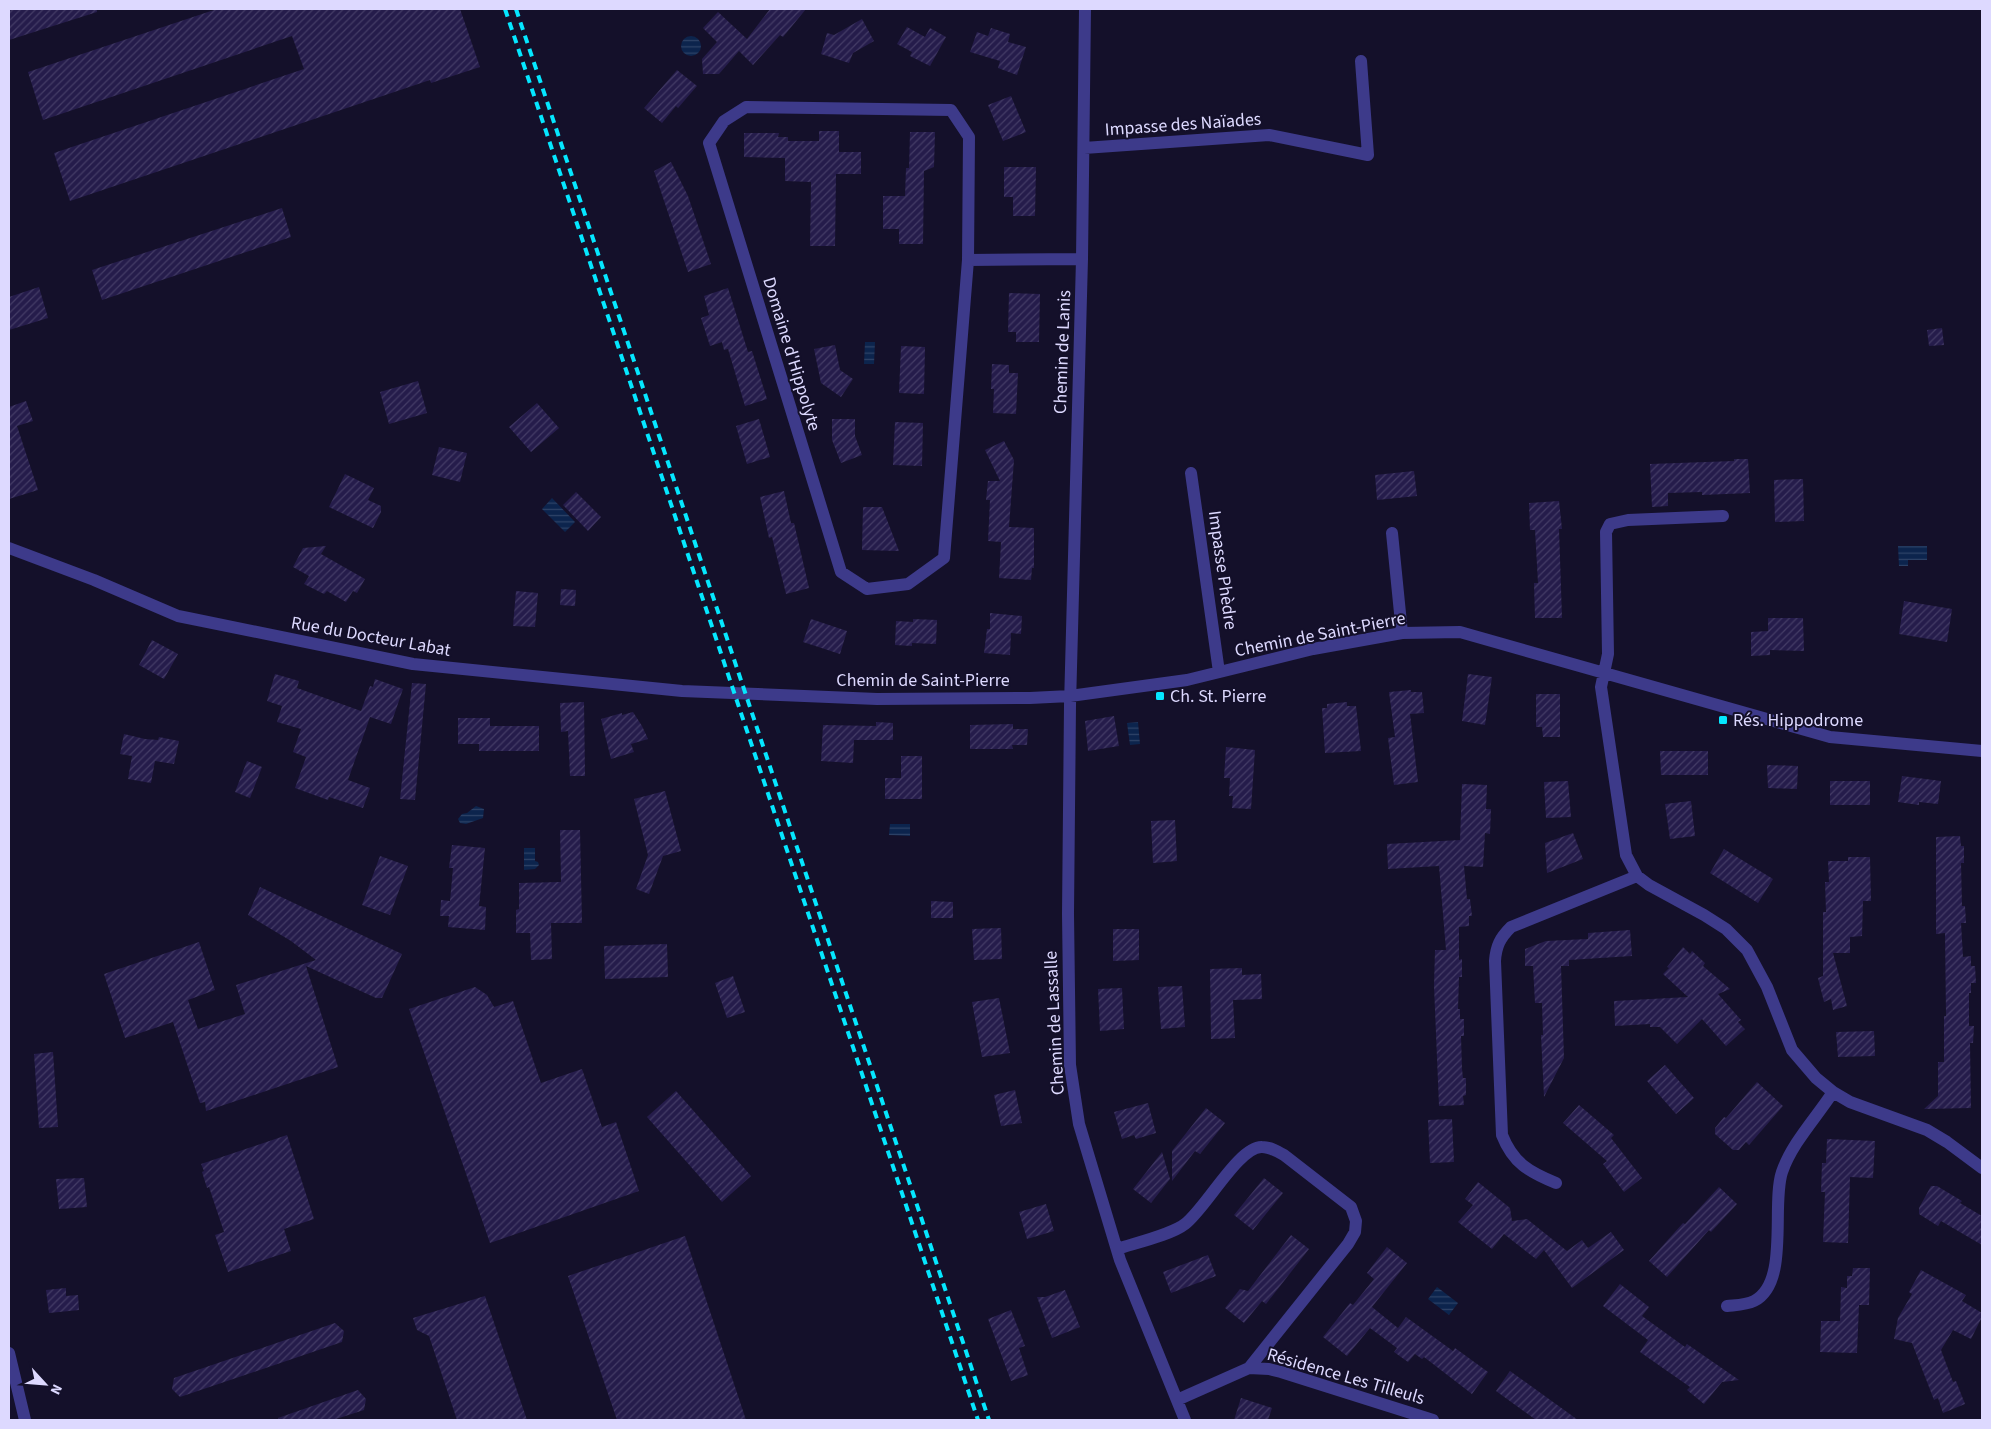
<svg xmlns="http://www.w3.org/2000/svg" width="1991" height="1429" viewBox="0 0 1991 1429" font-family="'Source Sans 3',sans-serif">
  <style>
    .water { fill: url(#water-rules) }
    .building { fill: url(#building-hatch) }
    .lines { fill: none; stroke-linecap: round; stroke-linejoin: round }
    .minor { stroke: #3d3a8a; stroke-width: 12 }
    .tertiary { stroke: #3d3a8a; stroke-width: 12 }
    .rail { stroke: #05e7ff; stroke-width: 4; stroke-dasharray: 8 6; stroke-linecap: butt }
    .poi-dot { fill: #05e7ff; stroke: #14102a; stroke-width: 2 }
    .labels { text-anchor: middle; stroke-width: 4; stroke-linejoin: round; paint-order: stroke }
    .street-label { font-size: 18px; fill: #ddd9ff; stroke: #14102a }
    .poi-label { font-size: 18px; fill: #ddd9ff; stroke: #14102a; text-anchor: start }
  </style>
  <defs>
    <pattern id="water-rules" width="6" height="5" patternUnits="userSpaceOnUse" patternTransform="scale(1.25)"><rect width="6" height="5" fill="#0c244d"/><path d="M0 2.5h6" fill="none" stroke="#2f4368"/></pattern>
    <pattern id="building-hatch" width="6" height="6" patternUnits="userSpaceOnUse" patternTransform="scale(1.25)"><rect width="6" height="6" fill="#251c4b"/><path d="M-1 1l2-2M0 6l6-6M5 7l2-2" fill="none" stroke="#443c66"/></pattern>
  </defs>
  <rect width="100%" height="100%" fill="#14102a"/>
  <path class="water" d="M681 46a10 10 0 1 1 20 0a10 10 0 1 1-20 0Z
    M865,342H875L874,364H864Z
    M552,498L575,522L565,532L542,509Z
    M1898,546H1927V560H1908V566H1899Z
    M1138,722L1140,744L1130,745L1127,723Z
    M476,806L484,809L483,818L466,824L460,823L458,819L462,814L467,813Z
    M890,824H910V836L889,835Z
    M524,848H535V861L538,862L539,865L535,869L524,870Z
    M1437,1287L1458,1303L1449,1315L1428,1299Z"/>
  <path class="building" d="M9,9H97V12L9,40Z
    M217,9H460L480,67L431,83L430,80L70,201L54,153L304,69L292,36L43,120L28,72Z
    M770,9H806L783,37L780,35L753,65L739,51L719,74H703L702,59L717,42L703,28L718,12L747,39Z
    M862,19L874,41L853,53L849,63L821,54L827,33L834,35Z
    M907,27L925,37L930,28L946,37L930,66L910,56L912,52L897,44Z
    M991,28L1010,34L1008,42L1026,47L1017,75L998,68L1000,61L970,52L977,32L988,36Z
    M677,70L697,86L678,108L676,106L662,123L644,108Z
    M1011,96L1026,132L1003,141L988,105Z
    M819,131H839V152H861V174H836L835,246H810L811,182L785,181V158L744,157V133H779L778,137H788V141H819Z
    M910,132H935L934,167L924,171L923,244H899V229H883V196H905L906,168H909Z
    M671,162L688,196L711,264L688,272L654,171Z
    M1004,167H1036L1035,216H1013V197H1004Z
    M282,208L291,237L102,300L92,270Z
    M39,287L48,318L9,330V297Z
    M728,288L748,352L752,351L767,399L745,406L728,349L724,350L722,342L710,346L701,318L709,315L704,296Z
    M1009,293L1040,294L1039,342H1016V332H1008Z
    M1942,328L1944,345L1929,346L1927,330Z
    M835,345L840,370L853,379L841,397L821,383L814,349Z
    M901,346L925,347L924,394L899,393Z
    M992,364L1009,365V373H1018L1016,414L993,413L994,389H991Z
    M418,381L427,413L389,424L380,392Z
    M26,401L33,421L17,426L38,490L9,499V407Z
    M537,403L559,428L531,452L509,427Z
    M759,419L770,457L747,464L736,426Z
    M832,419H855V436L862,455L841,463L832,440Z
    M895,422L923,423L922,466L893,465Z
    M1004,441L1014,460L1009,527L1034,528V568H1032L1031,580L999,578L1001,542L988,541L990,500H986L988,481H1000L985,450Z
    M439,447L467,453L460,482L432,475Z
    M1734,459H1748L1750,493L1702,495V492L1668,493V506L1652,507L1650,464L1734,461Z
    M1414,471L1417,496L1377,500L1375,475Z
    M345,474L374,488L368,500L381,506V512L373,528L329,507Z
    M1803,479L1804,521L1775,522L1774,480Z
    M784,491L791,523H794L809,588L786,594L772,537L769,538L760,497Z
    M576,492L601,517L588,531L563,505Z
    M1559,501L1562,529H1559L1562,618H1535L1534,583H1538L1535,530H1530L1529,503Z
    M863,507H882L899,551L862,550Z
    M326,546L321,554L365,579L357,593L353,591L346,602L327,591L324,594L304,584L309,576L293,567L303,548Z
    M561,589L576,590L575,606L560,605Z
    M516,591L538,593L535,627L513,626Z
    M1904,601L1952,609L1947,642L1899,634Z
    M990,613L1022,616L1021,634L1011,633L1010,655L984,653L987,629H990Z
    M1768,618H1803L1804,651L1770,650V655L1751,656V632L1768,631Z
    M811,619L847,631L840,654L803,642Z
    M913,619L937,620L936,644L912,643V646L895,645L896,621L913,622Z
    M152,640L178,654L164,679L139,665Z
    M275,674L299,681L297,688L361,711L370,686L373,687L375,679L403,689L391,724L370,717L348,780L370,788L363,808L329,797L328,800L295,788L306,757L293,752L301,729L277,722L282,706L267,701Z
    M1468,674L1492,677L1485,725L1462,721Z
    M412,683L426,684L415,800L400,799Z
    M1411,690V692H1422L1424,713L1410,714L1418,782L1394,785L1388,738L1395,737L1389,692Z
    M1536,694H1560V737H1543L1542,727H1536Z
    M584,702L585,776H570L568,731L561,732L560,703Z
    M1347,702V706H1356L1361,751L1325,753L1322,708H1327V704Z
    M633,712L642,726L648,739L631,744L634,752L611,759L601,719L622,713V715Z
    M1114,716L1119,746L1088,751L1085,721Z
    M458,718H490V726H539V751H479V744H458Z
    M876,722L893,723V740H854L853,763L821,761L823,725L876,726Z
    M1013,724V729H1028L1027,745H1012L1013,749H970V725Z
    M124,734L145,739L158,740L159,737L179,741L174,764L155,761L151,783L128,779L132,756L120,754Z
    M1226,747L1255,750L1251,809L1232,808L1233,796H1229L1230,778H1224Z
    M1660,751H1708V775H1661Z
    M901,756H922V799H885V778H901Z
    M247,761L262,767L250,798L235,792Z
    M1767,765L1798,766L1797,789L1768,788Z
    M1902,776L1941,781L1938,804L1919,802V805L1898,802Z
    M1568,781L1571,817L1546,818L1544,782Z
    M1830,781H1870V805H1830Z
    M1462,784L1487,785L1486,809H1491L1490,834L1485,833L1483,867L1464,866L1467,899H1470L1472,916H1469V926L1459,927V960L1462,959V977H1459L1458,1009H1460V1019H1464V1036H1461L1462,1069L1463,1078H1466V1095L1463,1096L1464,1105L1439,1106L1434,986L1435,950H1446L1439,866L1388,869L1387,844L1460,840Z
    M665,791L681,851L663,856L649,894L636,889L648,855L634,799Z
    M1691,801L1695,836L1670,839L1665,804Z
    M1175,820L1177,861L1153,863L1151,821Z
    M560,830H580L582,923H551L552,959L531,960L530,933H516V910L519,909V883L561,882Z
    M1573,833L1583,859L1547,873L1545,843Z
    M1960,836L1961,846H1964V863H1961L1962,906H1965L1966,923H1961L1963,957L1971,956V966H1975L1976,983H1971V993H1969V1026H1974L1973,1043H1970L1971,1108L1924,1109L1938,1096V1062H1944V1016H1946L1945,933L1936,934V837Z
    M452,845L485,848L479,906L486,907L485,930L448,927L449,916H440L441,900L450,901L453,868H449Z
    M1724,849L1773,879L1758,903L1710,873Z
    M380,856L408,866L390,915L362,905Z
    M1848,857H1870L1871,901H1863L1862,936L1850,937V953H1833L1847,1006L1833,1010L1831,999L1824,1002L1818,978L1823,976V912H1826L1825,882H1829L1828,861H1848Z
    M260,887L402,954L382,998H376L306,966L338,1067L206,1111L205,1102L200,1103L173,1022L125,1038L104,974L199,942L215,990L188,1000L198,1029L245,1014L236,985L316,960L291,941L248,915Z
    M931,901L953,902V918H931Z
    M1001,928L1002,959L974,960L972,929Z
    M1113,929H1139V960L1113,961Z
    M1630,930L1632,956L1569,960V966H1561L1564,1058L1544,1097L1541,1035H1543L1542,1003H1535L1533,966H1525V949L1546,941L1588,939V933Z
    M667,944L668,977L605,979L604,946Z
    M1683,947L1690,954L1692,951L1705,963L1703,966L1730,989L1718,994L1741,1020L1738,1022L1745,1029L1726,1046L1702,1019L1677,1044L1660,1027H1650V1024L1615,1026L1614,1001L1688,997L1663,974L1669,968L1667,967Z
    M1242,968V975L1261,974L1262,999L1233,1000L1235,1038L1211,1039L1210,969Z
    M733,976L745,1012L727,1018L715,983Z
    M1182,986L1185,1027L1161,1029L1158,987Z
    M475,987L487,995L494,1007L513,1001L541,1083L582,1069L602,1127L616,1122L639,1191L490,1243L409,1009Z
    M1122,988L1124,1029L1100,1031L1098,989Z
    M999,998L1010,1053L982,1057L972,1002Z
    M1874,1031L1875,1056L1838,1057L1836,1032Z
    M53,1052L58,1127L39,1128L34,1054Z
    M1665,1065L1694,1098L1676,1114L1647,1081Z
    M1757,1082L1783,1106L1749,1145L1746,1142L1739,1150H1733L1715,1134V1128L1724,1117L1726,1118Z
    M1015,1090L1022,1123L1001,1126L994,1095Z
    M676,1091L751,1176L722,1202L647,1117Z
    M1148,1103L1156,1133L1136,1139L1134,1135L1122,1139L1114,1112Z
    M1579,1105L1614,1135L1611,1138L1642,1178L1624,1192L1603,1164L1607,1161L1563,1123Z
    M1206,1108L1225,1123L1200,1154L1195,1151L1172,1181V1151Z
    M1452,1119L1454,1162L1430,1163L1428,1120Z
    M287,1135L314,1219L284,1229L291,1251L228,1272L215,1235L224,1232L209,1187L207,1188L202,1172L204,1171L201,1164Z
    M1827,1139L1875,1141L1873,1178L1850,1177L1848,1243L1823,1242L1825,1192H1821L1822,1163H1826Z
    M1162,1152L1170,1179L1151,1203L1133,1189Z
    M84,1178L87,1207L59,1209L56,1179Z
    M1264,1178L1283,1193L1253,1230L1234,1215Z
    M1478,1182L1510,1208L1512,1221L1527,1219L1567,1251L1582,1240L1588,1248L1611,1232L1624,1250L1572,1288L1544,1250L1536,1259L1504,1234L1492,1249L1458,1222L1473,1205L1465,1199Z
    M1931,1186H1937L1962,1201L1960,1203L1982,1216V1245L1941,1221L1938,1226L1919,1214V1208Z
    M1719,1187L1737,1204L1711,1232L1709,1230L1667,1277L1649,1261L1683,1223L1685,1224Z
    M1046,1204L1054,1231L1027,1239L1019,1212Z
    M1291,1235L1309,1249L1266,1304L1262,1301L1244,1323L1225,1308L1240,1289L1248,1291Z
    M685,1236L746,1420H617L568,1276Z
    M1387,1247L1407,1263L1372,1307L1398,1328L1406,1317L1453,1351L1455,1348L1488,1372L1472,1394L1424,1357L1422,1359L1415,1354L1408,1362L1394,1352L1397,1348L1370,1328L1347,1356L1323,1337L1350,1303L1353,1305L1374,1279L1367,1273Z
    M1208,1255L1216,1276L1171,1293L1163,1272Z
    M1853,1268H1870L1869,1305H1859L1857,1353L1820,1352L1821,1321H1840L1841,1287L1847,1288V1276H1852Z
    M1921,1270L1966,1295L1962,1301L1982,1313V1317L1971,1339L1953,1330L1941,1350L1953,1382L1956,1381L1965,1404L1943,1413L1938,1398L1934,1400L1912,1343L1894,1339L1898,1318L1912,1294L1909,1292Z
    M1620,1284L1649,1307L1642,1316L1685,1347L1687,1344L1739,1380L1722,1382L1704,1404L1687,1390L1690,1387L1640,1352L1648,1340L1603,1306Z
    M66,1288V1296L78,1295L79,1310L49,1313L46,1290Z
    M1065,1290L1080,1327L1052,1338L1037,1297H1045Z
    M485,1296L527,1420H457L429,1336L417,1330L413,1318Z
    M1011,1310L1025,1346L1019,1348L1028,1375L1011,1381L988,1319Z
    M335,1323L344,1331L342,1342L180,1397L172,1389L174,1378Z
    M1510,1371L1578,1420H1536L1496,1391Z
    M358,1390L366,1399L364,1410L333,1420H278V1418Z
    M1241,1398L1272,1408L1268,1420H1234Z"/>
  <g class="lines">
    <path class="minor" d="M1085,9L1082,259L1070,705L1068,914L1070,1065L1079,1124L1120,1260L1185,1420
      M1084,148L1269,135L1368,155L1361,61
      M968,260L944,558L908,584L867,589L841,572L709,143L724,121L746,107L951,110L969,137L968,260L1082,259
      M1191,473L1219,672
      M1723,516L1628,520L1610,524L1606,532L1608,654L1601,687L1626,855L1637,876L1649,885L1704,915L1726,929L1747,950L1767,987L1792,1050L1816,1078L1833,1092L1850,1102L1927,1130L1947,1142L1982,1168
      M1392,533L1402,633
      M9,548L94,580L178,616L188,618L413,664L682,691L877,699L1030,698L1070,696L1187,680L1313,649L1402,633L1460,632L1830,737L1982,751
      M1556,1183C1529,1172 1513,1163 1502,1135L1495,961C1496,946 1500,938 1511,927L1637,876
      M1117,1249C1135,1243 1171,1235 1185,1224C1206,1208 1239,1146 1262,1147C1270,1147 1277,1151 1284,1155L1351,1207L1356,1221L1355,1232L1348,1244L1249,1368
      M1727,1306C1736,1305 1746,1305 1754,1301C1790,1283 1771,1205 1782,1172C1792,1143 1816,1118 1833,1092
      M1177,1400L1249,1368L1269,1369L1281,1372L1433,1420"/>
    <path class="tertiary" d="M9,1353L25,1420"/>
    <path class="rail" d="M505,9L978,1420
      M516,9L989,1420"/>
  </g>
  <g class="poi-dot">
    <rect x="1155" y="691" width="10" height="10" rx="2.5"/>
    <rect x="1718" y="715" width="10" height="10" rx="2.5"/>
  </g>
  <g class="labels">
    <g class="street-label">
      <text transform="translate(1183 124) rotate(-4)" y="6">Impasse des Naïades</text>
      <text transform="translate(1062 352) rotate(-88)" y="6">Chemin de Lanis</text>
      <text transform="translate(792 354) rotate(73)" y="6">Domaine d'Hippolyte</text>
      <text transform="translate(1223 570) rotate(82)" y="6">Impasse Phèdre</text>
      <text transform="translate(1320 634) rotate(-11)" y="6">Chemin de Saint-Pierre</text>
      <text transform="translate(371 636) rotate(10)" y="6">Rue du Docteur Labat</text>
      <text x="923" y="686">Chemin de Saint-Pierre</text>
      <text transform="translate(1054 1023) rotate(-93)" y="6">Chemin de Lassalle</text>
      <text transform="translate(1346 1376) rotate(16)" y="6">Résidence Les Tilleuls</text>
    </g>
    <g class="poi-label">
      <text x="1170" y="702">Ch. St. Pierre</text>
      <text x="1733" y="726">Rés. Hippodrome</text>
    </g>
  </g>
  <rect width="1991" height="1429" fill="none" stroke="#ddd9ff" stroke-width="20"/>
  <g transform="translate(45 1384) rotate(116)" stroke="#14102a" stroke-width="4" paint-order="stroke">
  <path d="M0-4L9 19L0 12L-9 19Z" fill="#ddd9ff"/>
  <text y="-8" font-size="14" font-weight="bold" text-anchor="middle" fill="#ddd9ff">N</text>
  </g>
</svg>
